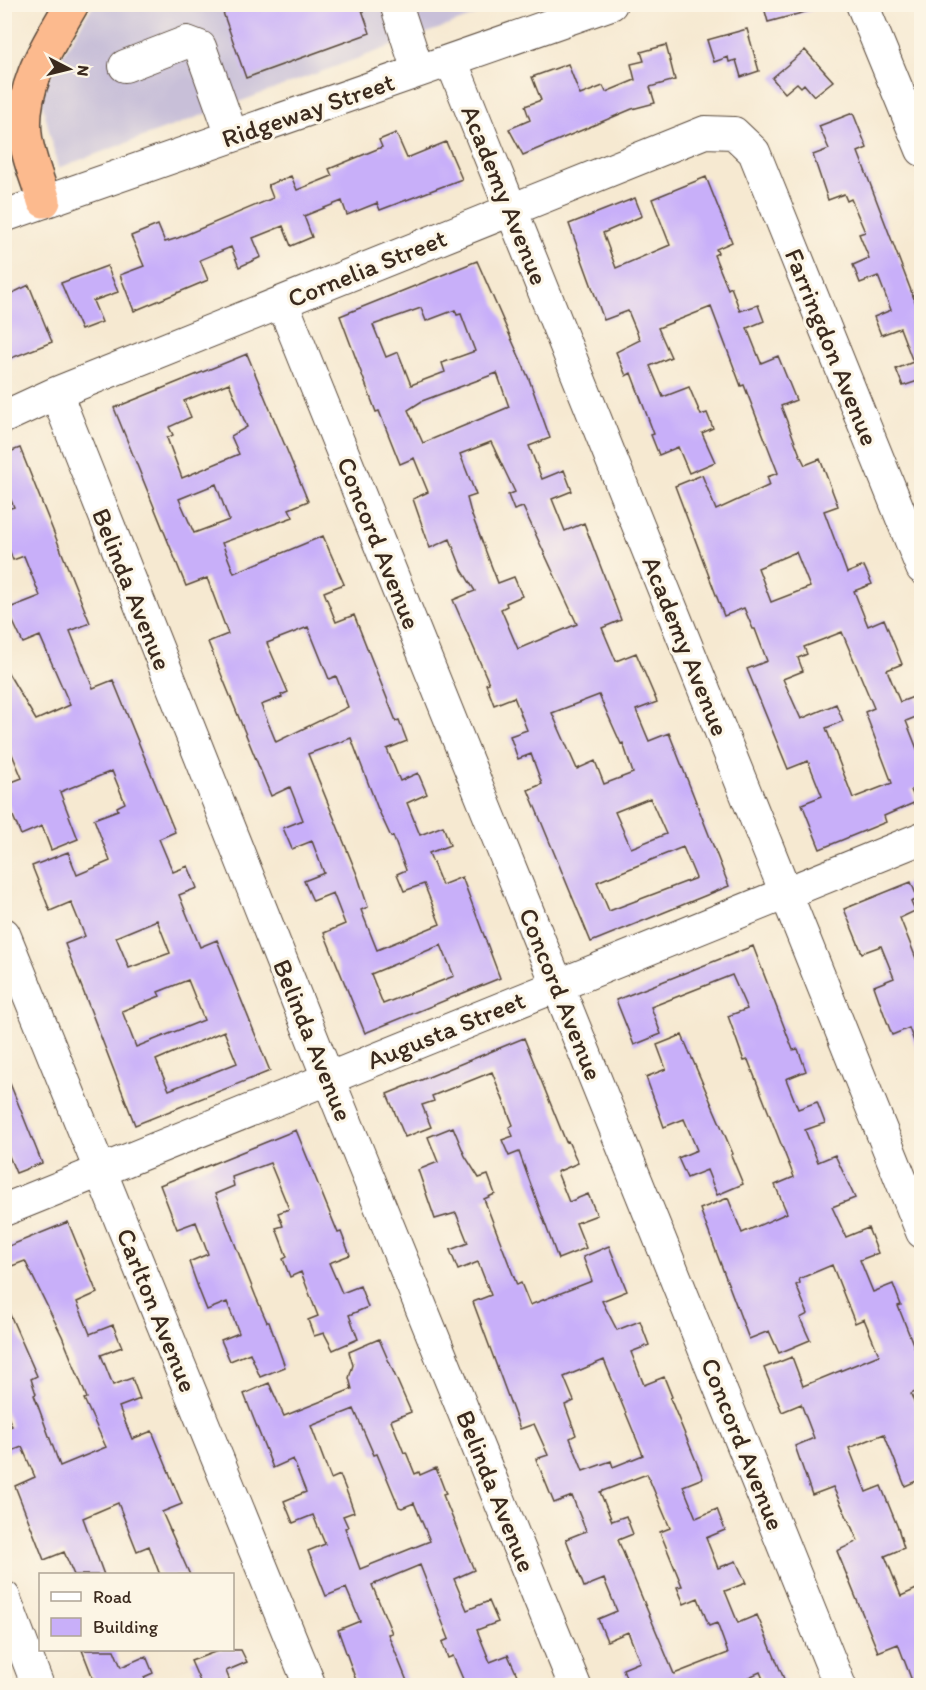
<svg xmlns="http://www.w3.org/2000/svg" width="926" height="1690" viewBox="0 0 926 1690" font-family="Itim,sans-serif">
  <style>
    .industrial { fill: #c8bfd8 }
    .building { fill: #c8aff9; fill-rule: evenodd }
    .lines { fill: none; stroke-linecap: round; stroke-linejoin: round }
    .minor-casing { stroke: #574739; stroke-width: 34 }
    .highway-casing { stroke: #574739; stroke-width: 36 }
    .minor { stroke: #fff; stroke-width: 32 }
    .highway { stroke: #fcba8e; stroke-width: 33 }
    .labels { text-anchor: middle; stroke-width: 6; stroke-linejoin: round; paint-order: stroke }
    .street-label { font-size: 26px; fill: #3b2a1e; stroke: #fcf5e5 }
  </style>
  <rect width="100%" height="100%" fill="#fcf5e5"/>
  <filter id="ink" filterUnits="userSpaceOnUse"><feTurbulence type="fractalNoise" baseFrequency=".0167" numOctaves="2"/><feDisplacementMap in="SourceGraphic" scale="12" xChannelSelector="R" yChannelSelector="G"/><feConvolveMatrix kernelMatrix="1 2 1 2 8 2 1 2 1" color-interpolation-filters="sRGB"/></filter>
  <filter id="wash" filterUnits="userSpaceOnUse"><feTurbulence type="fractalNoise" baseFrequency=".008" numOctaves="4" result="noise"/><feDisplacementMap in="SourceGraphic" scale="24" xChannelSelector="R" yChannelSelector="G"/><feGaussianBlur stdDeviation="1.35" result="paint"/><feColorMatrix in="noise" values="0 0 0 0 0 0 0 0 0 0 0 0 0 0 0 0 0 1.4 0 .05"/><feComposite in="paint" operator="in"/></filter>
  <g filter="url(#wash)">
    <rect width="100%" height="100%" fill="#f6e9d1"/>
    <path class="industrial" d="M93,5H504L58,168L40,93Z"/>
    <g id="blocks">
      <path class="building" d="M220,4H360L370,33L246,78Z
        M763,4H813V10L768,22Z
        M747,29L759,71L741,77L736,60L729,62L728,57L714,62L707,40Z
        M666,45L675,80L650,87L655,103L632,109L523,155L509,129L530,120L525,106L541,100L532,77L568,64L580,95L603,86L606,92L635,80L631,64L644,61L641,52Z
        M805,50L833,81L814,96L804,84L801,87L797,83L785,93L772,78Z
        M853,113L867,148L858,152L921,317V380L903,386L896,369L913,362L900,328L881,335L874,317L891,310L878,276L860,283L853,265L869,258L859,234L865,232L851,199L847,201L844,194L828,200L813,155L829,149L819,126Z
        M396,133L407,158L446,142L462,179L380,210L377,203L347,215L342,201L304,216L312,237L291,246L283,226L253,238L261,257L239,267L231,247L200,260L208,280L134,311L120,275L144,266L131,236L158,225L165,242L178,238L273,198L268,185L291,176L297,190L332,176L329,169L382,147L379,140Z
        M706,177L732,242L716,249L718,253L714,255L728,289L731,287L740,311L758,305L764,321L747,328L761,363L778,356L796,400L781,406L800,455L805,465L820,459L838,506L824,511L847,573L864,566L872,584L854,591L868,626L884,619L902,664L887,670L900,702L916,696L921,709V715L906,721L921,759V786L911,790L916,802L884,816L886,822L820,849L802,804L822,796L808,761L788,769L747,669L767,661L755,629H753L744,608L724,616L675,486L702,475L716,510L770,485L767,477L778,473L744,385L741,386L711,307L658,328L671,357L650,366L663,397L689,387L701,415L707,413L713,428L702,433L715,462L689,473L678,447L659,455L651,435L654,434L631,373L626,376L616,352L640,340L628,311L604,320L569,224L635,198L642,216L603,233L616,268L670,245L652,199ZM796,552L810,587L771,602L758,568ZM842,632L874,708L865,712L892,783L853,798L826,728L843,721L836,704L801,719L783,679L803,671L798,658L807,654L804,647Z
        M477,261L529,379L550,438L529,446L542,479L564,470L572,491L552,499L565,531L584,523L621,620L602,628L616,661L636,653L657,702L636,710L649,741L669,733L729,886L591,942L528,790L542,784L531,754L518,759L510,736L527,730L514,697L494,705L486,684L489,683L453,600L475,591L462,570L450,539L430,548L413,499L428,492L414,458L400,464L379,411L376,412L340,316ZM421,308L426,321L455,310L457,315L461,314L475,351L442,363L445,372L411,385L398,352L386,357L373,325ZM497,373L509,407L423,443L408,410L422,401ZM491,442L515,492L508,495L514,510L523,507L577,624L518,649L501,609L507,606L506,603L522,596L514,577L498,583L471,513L467,498L476,495L460,454ZM599,695L621,744L623,743L633,773L604,784L595,761L577,769L552,713ZM650,798L666,834L631,848L615,812ZM683,847L696,878L609,911L597,882Z
        M107,266L118,292L93,301L102,322L81,330L61,283Z
        M29,285L52,342L4,361V297Z
        M247,354L308,501L289,509L293,517L222,543L234,573L323,536L344,584L324,592L336,622L354,615L396,721L399,720L407,741L387,749L400,781L418,773L427,794L407,803L420,835L443,826L450,845L429,853L442,885L462,877L500,978L365,1033L324,933L345,924L333,893L313,901L304,881L324,873L312,841L292,849L283,828L303,820L290,787L271,796L208,642L228,634L207,578L186,586L114,408ZM229,383L247,427L231,436L239,454L182,478L167,438L173,435L169,427L191,417L184,401ZM216,484L229,520L194,533L179,499ZM308,627L329,679L336,676L348,707L276,742L261,705L282,697L281,695L288,692L267,643ZM351,738L378,809L391,837L393,836L406,870L397,874L404,891L424,884L440,924L377,950L361,910L368,907L358,877L308,754ZM441,945L454,976L383,1004L371,974Z
        M20,448L90,623L70,631L78,651L93,688L113,680L175,832L159,839L173,872L188,866L197,888L179,895L200,947L217,940L270,1071L135,1125L65,944L85,936L71,902L50,911L32,866L68,852L77,875L110,861L94,819L118,810L117,807L125,803L112,771L60,792L78,839L51,850L42,826L21,835L4,795V785L22,778L4,735V666L36,720L70,705L40,636L23,643L7,609L40,596L24,556L13,560L4,536V510L14,507L4,484V454ZM157,920L170,953L129,968L116,937ZM188,980L204,1020L136,1047L122,1011L160,996L158,992ZM224,1031L237,1063L169,1090L156,1060Z
        M911,882L918,899L911,902L915,911L900,918L921,971L920,1057L909,1028L892,1035L884,1014L874,986L894,978L881,946L862,953L844,909Z
        M753,946L793,1050L798,1049L806,1071L786,1079L798,1109L817,1102L825,1123L805,1130L818,1162L835,1155L855,1198L832,1207L846,1237L868,1228L878,1253L860,1260L873,1292L893,1284L901,1305L898,1306L921,1364V1389L911,1394L921,1421V1479L905,1486L884,1434L849,1448L866,1492L881,1486L898,1528L904,1548L885,1556L901,1596L921,1587V1686H914L898,1644L878,1652L837,1551L858,1541L833,1487L812,1495L795,1446L814,1438L801,1404L782,1412L764,1368L792,1357L803,1386L879,1355L864,1319L855,1323L832,1265L799,1279L800,1283L796,1285L808,1314L800,1318L810,1340L779,1353L769,1331L749,1339L700,1209L728,1198L742,1233L787,1213L775,1185L794,1177L748,1060L744,1061L728,1016L747,1009L732,975L651,1007L661,1034L634,1045L616,1000Z
        M682,1035L733,1154L731,1155L743,1184L717,1195L707,1170L687,1178L678,1158L697,1150L684,1119L664,1127L646,1077L666,1069L657,1045Z
        M524,1038L566,1142L568,1141L578,1163L557,1172L569,1202L588,1194L597,1215L576,1223L586,1248L558,1259L519,1152L509,1156L502,1140L513,1136L509,1127L513,1125L492,1072L432,1096L434,1101L422,1105L431,1127L405,1137L387,1094Z
        M5,1071L42,1163L16,1173L4,1144Z
        M453,1127L465,1156L479,1178L488,1175L495,1194L484,1199L517,1285L521,1283L530,1305L592,1281L583,1257L609,1246L627,1291L602,1301L617,1330L640,1321L649,1345L631,1352L644,1385L664,1377L672,1397L670,1398L703,1478L683,1486L696,1518L717,1509L725,1530L706,1538L718,1568L736,1561L746,1583L725,1591L738,1623L757,1615L787,1686H766L760,1672L729,1686H629L623,1669L640,1662L628,1632L607,1641L598,1619L617,1611L604,1579L584,1587L566,1539L586,1531L572,1496L554,1503L536,1459L548,1455L534,1424L520,1429L473,1302L491,1295L478,1262L458,1270L450,1250L468,1243L456,1213L435,1219L418,1170L438,1162L428,1137ZM604,1360L643,1455L613,1467L611,1461L583,1471L570,1438L576,1435L565,1405L574,1401L564,1377ZM647,1474L670,1528L660,1532L682,1586L677,1587L684,1604L698,1598L709,1626L717,1623L728,1653L674,1674L618,1540L633,1534L626,1516L612,1521L600,1492Z
        M296,1130L338,1233L341,1232L350,1255L329,1263L342,1293L360,1286L368,1307L349,1315L358,1339L333,1350L324,1333L314,1336L308,1320L318,1316L301,1272L290,1277L283,1259L287,1257L276,1228L283,1226L278,1213L289,1209L270,1163L232,1177L234,1186L215,1194L256,1297L267,1322H269L285,1367L260,1377L250,1353L230,1361L221,1340L239,1333L227,1302L207,1310L199,1290L189,1262L208,1254L196,1222L177,1229L160,1185Z
        M68,1222L97,1293L77,1302L90,1334L113,1325L122,1347L101,1355L113,1385L132,1378L140,1399L119,1407L132,1439L152,1431L182,1504L162,1512L190,1575H160L149,1546L137,1551L118,1503L83,1518L104,1575H74L64,1552L44,1560L15,1486L35,1477L22,1447L4,1454V1429L12,1426L4,1408V1301L37,1376L31,1379L36,1394L34,1395L60,1466L106,1447L84,1399L87,1398L62,1336L25,1261L4,1269V1248Z
        M379,1339L411,1412L391,1420L404,1453L406,1452L415,1474L419,1472L420,1475L436,1468L446,1494L443,1495L474,1570L454,1579L467,1610L489,1601L498,1622L477,1630L490,1662L508,1655L517,1675L492,1686H466L453,1656L448,1658L442,1642L449,1639L420,1565L372,1585L392,1633L388,1634L409,1686H358L338,1630L360,1621L346,1588L326,1596L308,1551L325,1544L313,1515L293,1523L284,1501L306,1492L293,1459L273,1468L244,1394L269,1383L284,1416L352,1389L349,1378L353,1365L349,1352ZM354,1409L374,1455L377,1454L399,1507L402,1508L414,1503L430,1541L360,1569L345,1528L348,1527L343,1516L354,1512L348,1495L340,1475L331,1479L311,1426Z
        M82,1650H114L121,1667L146,1656L153,1673L144,1677L148,1686H96Z
        M220,1650H241L247,1662L226,1671L232,1686H202L191,1661Z"/>
    </g>
  </g>
  <g filter="url(#ink)">
    <use href="#blocks" fill-opacity="0" stroke="#574739" stroke-width="1.5"/>
    <g class="lines">
      <g class="minor-casing">
        <path id="minor" d="M396,4L418,71
          M862,4L922,150
          M451,60L922,1232
          M125,66L187,42L200,47L232,136
          M4,216L611,4
          M282,302L840,1686
          M56,393L328,1078L575,1686
          M4,417L56,393L705,132L734,133L754,152L922,568
          M4,934L310,1686
          M4,1210L922,838
          M4,1597L38,1686"/>
      </g>
      <g class="highway-casing">
        <path id="highway" d="M44,201C38,180 27,156 25,134C20,85 49,44 72,4"/>
      </g>
      <use href="#minor" class="minor"/>
      <use href="#highway" class="highway"/>
    </g>
  </g>
  <g class="labels">
    <g class="street-label">
      <text transform="translate(308 110) rotate(-19)" y="9">Ridgeway Street</text>
      <text transform="translate(505 195) rotate(68)" y="9">Academy Avenue</text>
      <text transform="translate(367 268) rotate(-22)" y="9">Cornelia Street</text>
      <text transform="translate(832 347) rotate(68)" y="9">Farringdon Avenue</text>
      <text transform="translate(379 543) rotate(68)" y="9">Concord Avenue</text>
      <text transform="translate(132 589) rotate(68)" y="9">Belinda Avenue</text>
      <text transform="translate(686 646) rotate(68)" y="9">Academy Avenue</text>
      <text transform="translate(561 994) rotate(68)" y="9">Concord Avenue</text>
      <text transform="translate(446 1030) rotate(-22)" y="9">Augusta Street</text>
      <text transform="translate(313 1040) rotate(68)" y="9">Belinda Avenue</text>
      <text transform="translate(157 1310) rotate(68)" y="9">Carlton Avenue</text>
      <text transform="translate(743 1444) rotate(68)" y="9">Concord Avenue</text>
      <text transform="translate(496 1491) rotate(68)" y="9">Belinda Avenue</text>
    </g>
  </g>
  <rect width="926" height="1690" fill="none" stroke="#fcf5e5" stroke-width="24"/>
  <rect x="39" y="1573" width="195" height="78" fill="#fcf5e5" stroke="#afa495" stroke-width="1.5"/>
  <rect x="51" y="1592" width="30" height="9" fill="#ffffff" stroke="#afa495" stroke-width="1.5"/>
  <text x="93" y="1603" font-size="18" fill="#3b2a1e">Road</text>
  <rect x="51" y="1618" width="30" height="18" fill="#c8aff9" stroke="#afa495" stroke-width="1.5"/>
  <text x="93" y="1633" font-size="18" fill="#3b2a1e">Building</text>
  <g transform="translate(69 69) rotate(97)" stroke="#fcf5e5" stroke-width="4.5" paint-order="stroke">
  <path d="M0-4.5L10 22L0 15L-10 22Z" fill="#3b2a1e"/>
  <text y="-9" font-size="16" font-weight="bold" text-anchor="middle" fill="#3b2a1e">N</text>
  </g>
</svg>
